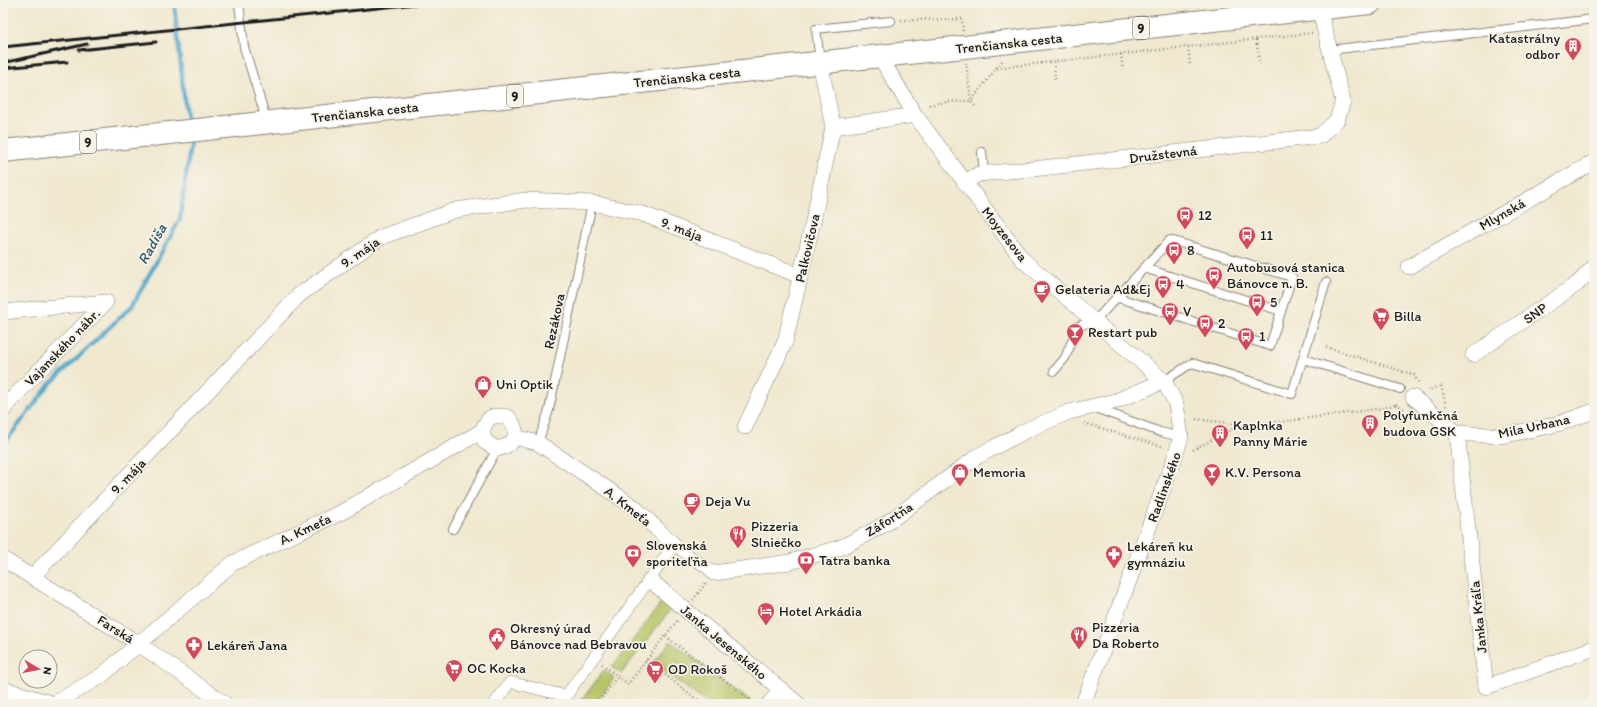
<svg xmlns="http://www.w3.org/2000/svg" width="1597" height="707" viewBox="0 0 1597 707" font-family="Itim,sans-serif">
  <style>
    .green { fill: #b6c466; stroke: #697041 }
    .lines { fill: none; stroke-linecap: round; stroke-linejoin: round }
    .stream { stroke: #4da5ca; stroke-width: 4 }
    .service-casing { stroke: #868276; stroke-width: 10 }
    .pedestrian-casing { stroke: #868276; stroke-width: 12 }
    .minor-casing { stroke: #868276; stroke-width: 16 }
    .primary-casing { stroke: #868276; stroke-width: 24 }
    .path { stroke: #868276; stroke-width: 2.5; stroke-dasharray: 1 3; stroke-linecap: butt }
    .service { stroke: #fff; stroke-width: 8 }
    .pedestrian { stroke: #fff; stroke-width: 11 }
    .minor { stroke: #fff; stroke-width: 15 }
    .primary { stroke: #fff; stroke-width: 22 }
    .rail { stroke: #1c1c1c; stroke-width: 3 }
    .labels { text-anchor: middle; stroke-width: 3.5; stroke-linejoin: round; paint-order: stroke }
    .shield { fill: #f7f3e8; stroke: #5e5c59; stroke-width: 1 }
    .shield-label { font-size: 13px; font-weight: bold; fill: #1c1c1c }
    .poi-label { font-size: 14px; fill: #1c1c1c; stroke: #f7f3e8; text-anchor: start }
    .street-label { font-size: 14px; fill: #1c1c1c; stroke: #f7f3e8 }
    .water-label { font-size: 15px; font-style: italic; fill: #325a6a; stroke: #f7f3e8 }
  </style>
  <rect width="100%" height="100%" fill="#f7f3e8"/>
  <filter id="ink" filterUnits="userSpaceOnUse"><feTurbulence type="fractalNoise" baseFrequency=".025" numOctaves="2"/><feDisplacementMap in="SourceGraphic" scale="8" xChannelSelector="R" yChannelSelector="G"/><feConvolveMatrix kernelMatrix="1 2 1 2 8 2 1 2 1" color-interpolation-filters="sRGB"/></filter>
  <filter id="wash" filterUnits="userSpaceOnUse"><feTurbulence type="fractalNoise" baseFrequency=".012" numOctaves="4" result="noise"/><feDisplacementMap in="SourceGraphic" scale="16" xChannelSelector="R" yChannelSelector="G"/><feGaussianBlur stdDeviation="0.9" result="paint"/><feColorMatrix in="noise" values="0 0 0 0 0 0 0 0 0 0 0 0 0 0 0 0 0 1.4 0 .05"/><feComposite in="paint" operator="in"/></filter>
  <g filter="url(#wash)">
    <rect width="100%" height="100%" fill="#f0e8cf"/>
    <path class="green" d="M665,598L674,605L621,674L612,667Z
      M670,641L753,703L752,704H708L653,663Z
      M604,670L614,678L595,704H579Z"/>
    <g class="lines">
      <path class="stream" d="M174,3L187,125
        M3,445L50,384L132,306L180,219L190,147L189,137"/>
    </g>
  </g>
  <g filter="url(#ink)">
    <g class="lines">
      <g class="service-casing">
        <path id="service" d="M239,3L244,47L267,122
          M1329,50L1594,19
          M820,61L816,29L891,21
          M982,152L984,173
          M1144,268L1281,311
          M1303,359L1400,389
          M1054,371L1065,358L1078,326L1095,321L1170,240L1292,277L1270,346L1116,297
          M1164,381L1192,363L1292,394L1326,282
          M1095,408L1160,432L1181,437
          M538,443L549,410L592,203
          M453,529L497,449"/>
      </g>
      <g class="pedestrian-casing">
        <path id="pedestrian" d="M494,704L510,682L566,696
          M562,704L566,696L674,545L714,573"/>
      </g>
      <g class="minor-casing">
        <path id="minor" d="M880,57L915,115L1023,260L1164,381L1176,404L1181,437L1174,460L1083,704
          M833,127L915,115
          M964,182L979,174L1042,168L1320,136L1337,120L1343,101L1319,8
          M1409,267L1594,162
          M3,312L106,302
          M1473,355L1577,284L1594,267
          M1413,397L1457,433L1501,436L1558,424L1594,411
          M3,410L9,402L106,302
          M745,427L785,342L813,222L833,127L820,62
          M1457,433L1486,687L1594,648
          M515,437L538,443L585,474L634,507L674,545
          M3,559L139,644L225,704
          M714,573L790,562L842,547L887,523L978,456L1027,430L1069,412L1116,401L1164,381
          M32,577L299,295L381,237L456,210L526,200L592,203L643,214L800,276
          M650,580L798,704
          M3,689L54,704
          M54,704L101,676L233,563L342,512L482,431L485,442L497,449C517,444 521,433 508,417C492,414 488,416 482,431
          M769,704L781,690"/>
      </g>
      <g class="primary-casing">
        <path id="primary" d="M3,151L1370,3"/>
      </g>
      <path class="path" d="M901,20L962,19L963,31
        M1256,40L1260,64
        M1188,47L1190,64
        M1121,54L1123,70
        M1054,62L1055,80
        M997,68L1312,33
        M929,105L947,102L971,101L966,63
        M975,106L971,101L1002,61
        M1326,347L1414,375L1420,385
        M1427,391L1441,385L1446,406
        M1396,404L1404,409
        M1196,419L1250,426L1384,408L1397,404
        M1084,423L1164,447
        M1193,450L1242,424
        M693,600L706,583
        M677,621L665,636L755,703
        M646,660L703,704
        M602,664L628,684L665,636
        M597,704L618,676"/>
      <use href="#service" class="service"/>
      <use href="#pedestrian" class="pedestrian"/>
      <use href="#minor" class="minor"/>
      <use href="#primary" class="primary"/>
      <path class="rail" d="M3,47L426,3
        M79,50L156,42
        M3,63L87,44
        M3,68L67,62"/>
    </g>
  </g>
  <defs>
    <g id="building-pin" transform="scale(0.9)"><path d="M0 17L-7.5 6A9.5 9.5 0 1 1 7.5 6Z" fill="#d1495b" stroke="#f7f3e8"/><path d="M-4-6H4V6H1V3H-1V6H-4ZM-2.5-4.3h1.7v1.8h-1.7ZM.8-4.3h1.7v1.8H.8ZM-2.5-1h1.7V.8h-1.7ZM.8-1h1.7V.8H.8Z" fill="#fff"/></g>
    <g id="bus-pin" transform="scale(0.9)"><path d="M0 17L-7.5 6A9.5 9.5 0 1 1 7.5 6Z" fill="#d1495b" stroke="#f7f3e8"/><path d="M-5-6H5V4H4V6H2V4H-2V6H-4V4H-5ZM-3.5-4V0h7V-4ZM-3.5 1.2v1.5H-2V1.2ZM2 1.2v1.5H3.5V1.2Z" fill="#fff"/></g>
    <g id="cafe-pin" transform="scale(0.9)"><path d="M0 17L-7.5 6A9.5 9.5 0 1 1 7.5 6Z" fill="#d1495b" stroke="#f7f3e8"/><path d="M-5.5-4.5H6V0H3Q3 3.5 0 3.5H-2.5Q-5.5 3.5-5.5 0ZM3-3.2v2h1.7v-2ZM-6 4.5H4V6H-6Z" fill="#fff"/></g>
    <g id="supermarket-pin" transform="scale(0.9)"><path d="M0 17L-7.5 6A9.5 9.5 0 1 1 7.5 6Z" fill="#d1495b" stroke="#f7f3e8"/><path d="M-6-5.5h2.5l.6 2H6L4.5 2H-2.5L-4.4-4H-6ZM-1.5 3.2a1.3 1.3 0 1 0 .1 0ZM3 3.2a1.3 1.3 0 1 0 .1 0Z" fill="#fff"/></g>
    <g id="bar-pin" transform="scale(0.9)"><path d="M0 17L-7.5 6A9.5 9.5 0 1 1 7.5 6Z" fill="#d1495b" stroke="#f7f3e8"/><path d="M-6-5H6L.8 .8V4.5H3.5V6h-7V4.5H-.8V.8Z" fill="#fff"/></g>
    <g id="shop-pin" transform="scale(0.9)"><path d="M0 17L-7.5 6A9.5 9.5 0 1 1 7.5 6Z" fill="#d1495b" stroke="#f7f3e8"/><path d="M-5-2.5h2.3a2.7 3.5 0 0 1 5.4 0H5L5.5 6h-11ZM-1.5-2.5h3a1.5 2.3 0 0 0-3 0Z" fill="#fff"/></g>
    <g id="restaurant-pin" transform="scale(0.9)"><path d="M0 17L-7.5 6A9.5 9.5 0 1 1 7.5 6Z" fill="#d1495b" stroke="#f7f3e8"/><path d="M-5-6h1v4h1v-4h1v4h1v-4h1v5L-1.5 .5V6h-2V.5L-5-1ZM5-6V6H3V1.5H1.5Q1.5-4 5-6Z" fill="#fff"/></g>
    <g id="bank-pin" transform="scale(0.9)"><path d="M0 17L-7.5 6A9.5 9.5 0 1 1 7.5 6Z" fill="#d1495b" stroke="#f7f3e8"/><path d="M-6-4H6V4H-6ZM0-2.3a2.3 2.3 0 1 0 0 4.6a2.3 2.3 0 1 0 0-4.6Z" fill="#fff"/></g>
    <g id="pharmacy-pin" transform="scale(0.9)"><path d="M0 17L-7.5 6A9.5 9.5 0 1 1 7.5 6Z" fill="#d1495b" stroke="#f7f3e8"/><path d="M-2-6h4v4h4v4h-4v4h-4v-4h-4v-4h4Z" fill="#fff"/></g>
    <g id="hotel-pin" transform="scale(0.9)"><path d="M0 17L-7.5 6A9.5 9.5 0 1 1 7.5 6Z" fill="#d1495b" stroke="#f7f3e8"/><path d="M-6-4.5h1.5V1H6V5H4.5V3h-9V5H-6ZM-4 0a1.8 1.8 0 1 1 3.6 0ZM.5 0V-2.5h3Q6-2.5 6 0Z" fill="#fff"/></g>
    <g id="civic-pin" transform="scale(0.9)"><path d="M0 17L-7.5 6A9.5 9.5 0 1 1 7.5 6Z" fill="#d1495b" stroke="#f7f3e8"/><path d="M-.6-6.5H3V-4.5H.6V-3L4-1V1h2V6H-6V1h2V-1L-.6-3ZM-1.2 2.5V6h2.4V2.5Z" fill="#fff"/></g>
  </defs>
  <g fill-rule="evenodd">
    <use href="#building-pin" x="1573" y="46"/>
    <use href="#bus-pin" x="1185" y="215"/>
    <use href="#bus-pin" x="1247" y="235"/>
    <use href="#bus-pin" x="1174" y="250"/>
    <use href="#bus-pin" x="1214" y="275"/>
    <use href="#bus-pin" x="1163" y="284"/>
    <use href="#cafe-pin" x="1042" y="289"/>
    <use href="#bus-pin" x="1257" y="302"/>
    <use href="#bus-pin" x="1170" y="311"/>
    <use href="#supermarket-pin" x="1381" y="316"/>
    <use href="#bus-pin" x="1205" y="323"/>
    <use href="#bar-pin" x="1075" y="332"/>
    <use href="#bus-pin" x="1246" y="336"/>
    <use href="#shop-pin" x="483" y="384"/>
    <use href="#building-pin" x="1370" y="423"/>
    <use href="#building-pin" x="1220" y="433"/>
    <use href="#shop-pin" x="960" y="472"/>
    <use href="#bar-pin" x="1212" y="472"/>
    <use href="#cafe-pin" x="692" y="501"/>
    <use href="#restaurant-pin" x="738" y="534"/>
    <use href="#bank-pin" x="633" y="553"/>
    <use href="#pharmacy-pin" x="1114" y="554"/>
    <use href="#bank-pin" x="806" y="560"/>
    <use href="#hotel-pin" x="766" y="611"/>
    <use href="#restaurant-pin" x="1079" y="635"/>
    <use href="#civic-pin" x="497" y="636"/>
    <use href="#pharmacy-pin" x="194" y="645"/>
    <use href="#supermarket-pin" x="454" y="668"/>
    <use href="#supermarket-pin" x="655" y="669"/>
  </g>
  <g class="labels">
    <g class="shield">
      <rect x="1133" y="17" width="16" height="22" rx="3"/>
      <rect x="507" y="85" width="16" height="22" rx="3"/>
      <rect x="80" y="131" width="16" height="22" rx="3"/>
    </g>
    <g class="shield-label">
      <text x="1141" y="33">9</text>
      <text x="515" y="101">9</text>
      <text x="88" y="147">9</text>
    </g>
    <g class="poi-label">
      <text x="1560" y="43" text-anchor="end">Katastrálny<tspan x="1560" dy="16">odbor</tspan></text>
      <text x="1198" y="220">12</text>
      <text x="1260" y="240">11</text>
      <text x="1187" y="255">8</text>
      <text x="1227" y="272">Autobusová stanica<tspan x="1227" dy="16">Bánovce n. B.</tspan></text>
      <text x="1176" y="289">4</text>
      <text x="1055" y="294">Gelateria Ad&amp;Ej</text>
      <text x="1270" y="307">5</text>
      <text x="1183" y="316">V</text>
      <text x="1394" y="321">Billa</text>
      <text x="1218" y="328">2</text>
      <text x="1088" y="337">Restart pub</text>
      <text x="1259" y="341">1</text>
      <text x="496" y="389">Uni Optik</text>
      <text x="1383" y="420">Polyfunkčná<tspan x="1383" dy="16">budova GSK</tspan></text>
      <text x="1233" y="430">Kaplnka<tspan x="1233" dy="16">Panny Márie</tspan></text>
      <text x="973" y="477">Memoria</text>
      <text x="1225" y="477">K.V. Persona</text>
      <text x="705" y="506">Deja Vu</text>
      <text x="751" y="531">Pizzeria<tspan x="751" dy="16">Slniečko</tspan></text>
      <text x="646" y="550">Slovenská<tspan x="646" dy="16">sporiteľňa</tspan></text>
      <text x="1127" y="551">Lekáreň ku<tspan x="1127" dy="16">gymnáziu</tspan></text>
      <text x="819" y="565">Tatra banka</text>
      <text x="779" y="616">Hotel Arkádia</text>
      <text x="1092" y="632">Pizzeria<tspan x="1092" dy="16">Da Roberto</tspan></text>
      <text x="510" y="633">Okresný úrad<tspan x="510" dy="16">Bánovce nad Bebravou</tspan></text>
      <text x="207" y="650">Lekáreň Jana</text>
      <text x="467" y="673">OC Kocka</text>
      <text x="668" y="674">OD Rokoš</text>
    </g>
    <g class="street-label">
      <text transform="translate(1009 43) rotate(-6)" y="5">Trenčianska cesta</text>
      <text transform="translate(687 77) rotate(-6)" y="5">Trenčianska cesta</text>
      <text transform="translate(365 112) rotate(-6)" y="5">Trenčianska cesta</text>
      <text transform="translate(1163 154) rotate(-7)" y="5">Družstevná</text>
      <text transform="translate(1502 214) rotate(-30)" y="5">Mlynská</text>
      <text transform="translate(682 229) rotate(21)" y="5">9. mája</text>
      <text transform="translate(1005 234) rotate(52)" y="5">Moyzesova</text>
      <text transform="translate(807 248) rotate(-77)" y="5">Palkovičova</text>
      <text transform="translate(360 252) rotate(-34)" y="5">9. mája</text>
      <text transform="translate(1535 313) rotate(-35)" y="5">SNP</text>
      <text transform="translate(554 321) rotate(-78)" y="5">Rezákova</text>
      <text transform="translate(62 347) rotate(-46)" y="5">Vajanského nábr.</text>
      <text transform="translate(1534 426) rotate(-12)" y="5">Mila Urbana</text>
      <text transform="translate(128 476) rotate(-46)" y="5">9. mája</text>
      <text transform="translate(1164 487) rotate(-70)" y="5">Radlinského</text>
      <text transform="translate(628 506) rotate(38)" y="5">A. Kmeťa</text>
      <text transform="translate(889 519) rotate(-32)" y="5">Záfortňa</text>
      <text transform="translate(305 529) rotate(-25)" y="5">A. Kmeťa</text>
      <text transform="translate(1478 617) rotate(-96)" y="5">Janka Kráľa</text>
      <text transform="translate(116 629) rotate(32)" y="5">Farská</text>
      <text transform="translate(724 642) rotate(40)" y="5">Janka Jesenského</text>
    </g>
    <g class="water-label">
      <text transform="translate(152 244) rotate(-61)" y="5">Radiša</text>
    </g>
  </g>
  <rect width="1597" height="707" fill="none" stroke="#f7f3e8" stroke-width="16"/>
  <g transform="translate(38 669) rotate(100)"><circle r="19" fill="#f7f3e8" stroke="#9f9d96"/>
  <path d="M0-3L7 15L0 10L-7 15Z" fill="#d1495b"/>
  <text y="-6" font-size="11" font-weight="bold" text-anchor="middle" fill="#1c1c1c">N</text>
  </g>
</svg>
